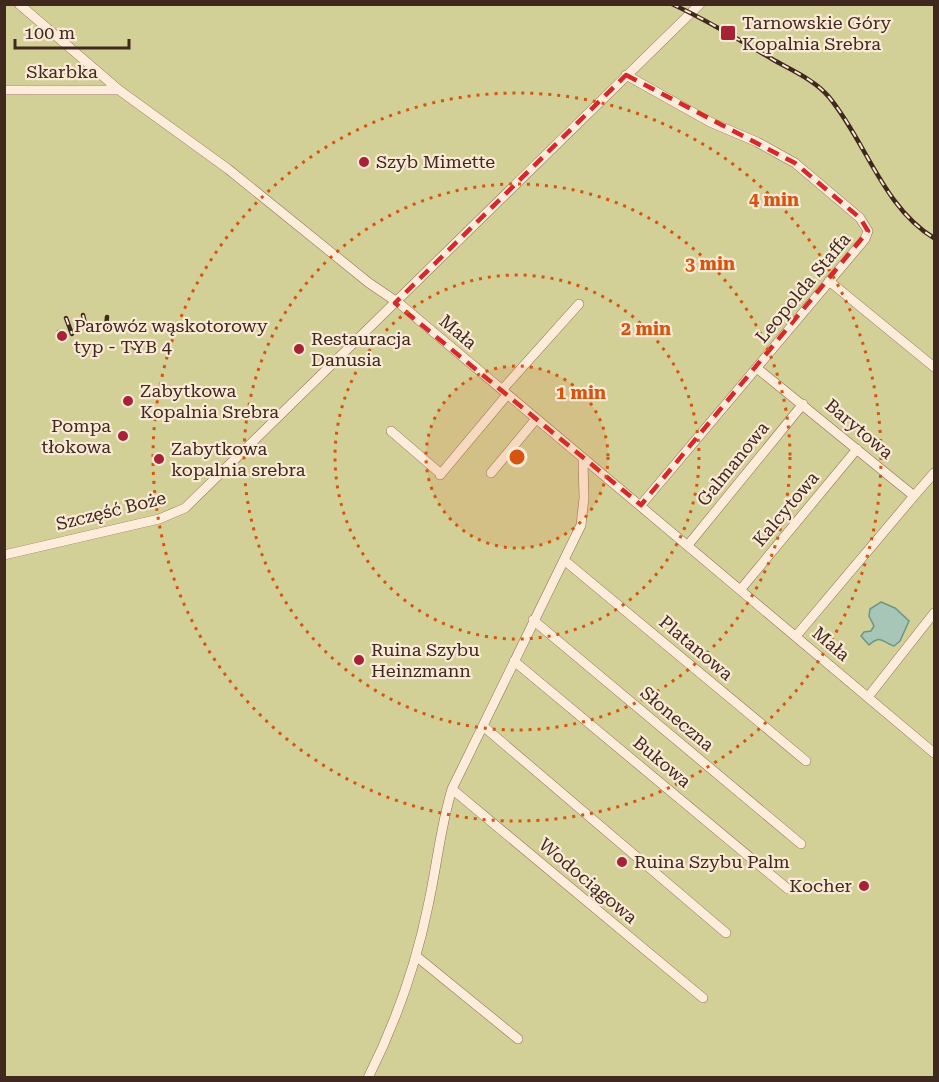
<svg xmlns="http://www.w3.org/2000/svg" width="939" height="1082" viewBox="0 0 939 1082" font-family="'Roboto Serif',serif">
  <style>
    .green { fill: #d3d097 }
    .water { fill: #a7c6b8; stroke: #6c9685; stroke-width: 1.5 }
    .lines { fill: none; stroke-linecap: round; stroke-linejoin: round }
    .minor-casing { stroke: #906d58; stroke-width: 10 }
    .minor { stroke: #fcecd9; stroke-width: 9 }
    .rail-casing { stroke: #3f281e; stroke-width: 4.5 }
    .rail { stroke: #f9e9d5; stroke-width: 2; stroke-dasharray: 7; stroke-linecap: butt }
    .marked { fill: none; stroke: #d62828; stroke-width: 4.5; stroke-dasharray: 12 8; stroke-linejoin: round }
    .ring { fill: none; stroke: #d7540e; stroke-width: 3; stroke-dasharray: 3 6 }
    .poi-dot { fill: #a72137; stroke: #f9e9d5; stroke-width: 2 }
    .labels { text-anchor: middle; stroke-width: 4.5; stroke-linejoin: round; paint-order: stroke }
    .poi-label { font-size: 18px; fill: #3f281e; stroke: #f9e9d5; text-anchor: start }
    .street-label { font-size: 18px; fill: #3f281e; stroke: #f9e9d5 }
    .centre { fill: #d7540e; stroke: #f9e9d5; stroke-width: 3 }
    .ring-label { font-size: 18px; text-anchor: middle; font-weight: bold; fill: #d7540e; stroke: #f9e9d5; stroke-width: 4.5; stroke-linejoin: round; paint-order: stroke }
  </style>
  <rect width="100%" height="100%" fill="#f3dec5"/>
  <path class="green" d="M5,5H934V1077L5,1078Z"/>
  <path class="water" d="M881,602L895,608L909,621L900,641L894,646C882,642 881,634 869,645L861,636L864,632L871,631L874,626L869,616L870,609Z"/>
  <g class="lines">
    <g class="minor-casing">
      <path id="minor" d="M19,4L119,90L228,169L369,283L400,304L934,753
        M626,75L710,122L757,142L795,163L860,218L868,231L865,239L641,505
        M4,90H119
        M829,281L934,367
        M758,369L914,496L934,473
        M502,390L579,304
        M391,431L441,474
        M491,473L536,419
        M440,475L507,395
        M688,545L803,404
        M4,555L159,519L185,508L700,4
        M564,560L806,761
        M741,589L857,449
        M533,620L801,844
        M796,636L914,496
        M514,661L788,889
        M868,697L934,613
        M483,726L726,933
        M452,789L703,998
        M416,956L518,1039
        M368,1078C395,1024 416,965 428,906C437,866 440,828 452,789L581,525L584,498L583,460"/>
    </g>
    <use href="#minor" class="minor"/>
    <g class="rail-casing">
      <path id="rail" d="M672,4C707,20 739,40 772,59C791,70 815,80 829,97C866,142 883,207 934,238
        M83,315L86,328
        M66,318L72,334
        M106,328L107,317
        M59,332L64,340
        M132,345L135,348"/>
    </g>
    <use href="#rail" class="rail"/>
  </g>
  <path class="marked" d="M626,75L795,163L860,218L868,231L641,505L395,303Z"/>
  <circle cx="517" cy="457" r="91" fill="#d7540e" fill-opacity=".12"/>
  <g class="ring">
    <circle cx="517" cy="457" r="91"/>
    <circle cx="517" cy="457" r="182"/>
    <circle cx="517" cy="457" r="273"/>
    <circle cx="517" cy="457" r="364"/>
  </g>
  <g class="poi-dot">
    <rect x="720" y="25" width="16" height="16" rx="3"/>
    <circle cx="364" cy="162" r="6"/>
    <circle cx="62" cy="336" r="6"/>
    <circle cx="299" cy="349" r="6"/>
    <circle cx="128" cy="401" r="6"/>
    <circle cx="123" cy="436" r="6"/>
    <circle cx="159" cy="459" r="6"/>
    <circle cx="359" cy="660" r="6"/>
    <circle cx="622" cy="862" r="6"/>
    <circle cx="864" cy="886" r="6"/>
  </g>
  <g class="labels">
    <g class="poi-label">
      <text x="742" y="29">Tarnowskie Góry<tspan x="742" dy="21">Kopalnia Srebra</tspan></text>
      <text x="376" y="168">Szyb Mimette</text>
      <text x="74" y="332">Parowóz wąskotorowy<tspan x="74" dy="21">typ - TYB 4</tspan></text>
      <text x="311" y="345">Restauracja<tspan x="311" dy="21">Danusia</tspan></text>
      <text x="140" y="397">Zabytkowa<tspan x="140" dy="21">Kopalnia Srebra</tspan></text>
      <text x="111" y="432" text-anchor="end">Pompa<tspan x="111" dy="21">tłokowa</tspan></text>
      <text x="171" y="455">Zabytkowa<tspan x="171" dy="21">kopalnia srebra</tspan></text>
      <text x="371" y="656">Ruina Szybu<tspan x="371" dy="21">Heinzmann</tspan></text>
      <text x="634" y="868">Ruina Szybu Palm</text>
      <text x="852" y="892" text-anchor="end">Kocher</text>
    </g>
    <g class="street-label">
      <text x="62" y="78">Skarbka</text>
      <text transform="translate(803 288) rotate(-50)" y="6">Leopolda Staffa</text>
      <text transform="translate(458 332) rotate(40)" y="6">Mała</text>
      <text transform="translate(859 429) rotate(40)" y="6">Barytowa</text>
      <text transform="translate(733 464) rotate(-51)" y="6">Galmanowa</text>
      <text transform="translate(786 509) rotate(-50)" y="6">Kalcytowa</text>
      <text transform="translate(111 511) rotate(-14)" y="6">Szczęść Boże</text>
      <text transform="translate(831 644) rotate(40)" y="6">Mała</text>
      <text transform="translate(696 648) rotate(40)" y="6">Platanowa</text>
      <text transform="translate(677 719) rotate(40)" y="6">Słoneczna</text>
      <text transform="translate(662 762) rotate(40)" y="6">Bukowa</text>
      <text transform="translate(588 881) rotate(40)" y="6">Wodociągowa</text>
    </g>
  </g>
  <circle cx="517" cy="457" r="9" class="centre"/>
  <g class="ring-label">
    <text x="774" y="206">4 min</text>
    <text x="710" y="270">3 min</text>
    <text x="646" y="335">2 min</text>
    <text x="581" y="399">1 min</text>
  </g>
  <rect width="939" height="1082" fill="none" stroke="#3f281e" stroke-width="12"/>
  <path d="M15 39v9h114v-9" fill="none" stroke="#3f281e" stroke-width="3"/>
  <text x="24" y="39" font-size="18" fill="#3f281e" stroke="#f9e9d5" stroke-width="4.5" paint-order="stroke">100 m</text>
</svg>
